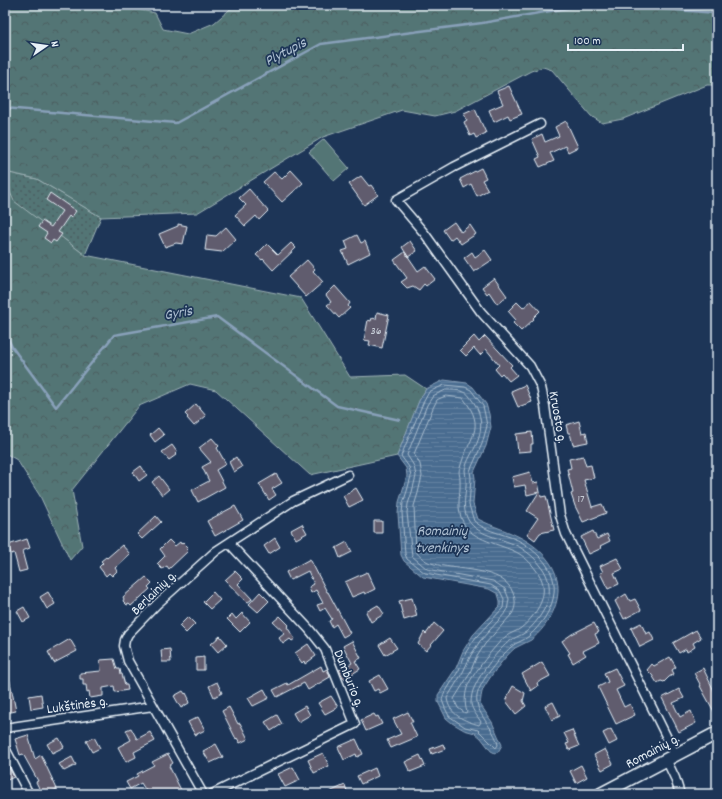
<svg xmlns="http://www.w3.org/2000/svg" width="722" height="799" viewBox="0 0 722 799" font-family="Dekko,sans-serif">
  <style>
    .grass { fill: url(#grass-dots); stroke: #9eb3b6 }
    .forest { fill: url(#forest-crowns); stroke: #9eb3b6 }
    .garden { fill: #537575; stroke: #9eb3b6 }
    .water { fill: url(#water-rules); stroke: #89a1ba }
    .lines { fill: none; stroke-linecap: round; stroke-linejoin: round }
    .shore { stroke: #a8bcce; stroke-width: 1 }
    .stream { stroke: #89a1ba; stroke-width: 2.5 }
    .building { fill: #605b6e; stroke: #e8f1f8 }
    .street-casing { stroke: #e8f1f8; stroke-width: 11 }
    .secondary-casing { stroke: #e8f1f8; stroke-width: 15 }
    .street { stroke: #1d3557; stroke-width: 8 }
    .secondary { stroke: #1d3557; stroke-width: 12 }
    .labels { text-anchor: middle; stroke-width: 3.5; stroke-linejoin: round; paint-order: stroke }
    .number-label { font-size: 12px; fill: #c6ccd6 }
    .street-label { font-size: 14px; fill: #e8f1f8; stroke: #1d3557 }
    .water-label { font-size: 15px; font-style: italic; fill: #b0c2d4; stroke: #1d3557 }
  </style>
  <defs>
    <pattern id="grass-dots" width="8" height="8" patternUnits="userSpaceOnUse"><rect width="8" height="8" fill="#537575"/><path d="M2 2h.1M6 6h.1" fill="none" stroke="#4c5e60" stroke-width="1.8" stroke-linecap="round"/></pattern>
    <pattern id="forest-crowns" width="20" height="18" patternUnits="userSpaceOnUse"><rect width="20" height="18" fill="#537575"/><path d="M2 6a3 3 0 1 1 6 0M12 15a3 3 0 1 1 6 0" fill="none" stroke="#4c5e60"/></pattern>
    <pattern id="water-rules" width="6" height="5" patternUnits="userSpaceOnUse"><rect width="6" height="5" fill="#496c90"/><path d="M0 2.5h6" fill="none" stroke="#6381a0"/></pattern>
  </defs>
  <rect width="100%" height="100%" fill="#1d3557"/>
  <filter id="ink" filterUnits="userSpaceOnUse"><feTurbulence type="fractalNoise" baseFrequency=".025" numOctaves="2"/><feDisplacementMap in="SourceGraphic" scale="8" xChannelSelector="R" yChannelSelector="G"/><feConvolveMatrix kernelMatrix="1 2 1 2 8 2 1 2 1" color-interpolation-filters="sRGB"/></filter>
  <g filter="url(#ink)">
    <path class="grass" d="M5,172L37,179L101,217L85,255L13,201L5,181Z"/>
    <path class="forest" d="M5,5H117L155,13L163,29L188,34L214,23L235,5H717V85H707L623,119L602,123L591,116L552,70L543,67L531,71L455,111L435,116L402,110L323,137L197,213L101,217L37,179L5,172Z
      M5,181L14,201L85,255L301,298L350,377L405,375L426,389L419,401L397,456L310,475L216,390L190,384L139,406L72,490L82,546L70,560L40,496L17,460L5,453Z"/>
    <path class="garden" d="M324,139L349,168L334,181L309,152Z"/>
    <path class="water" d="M444,380L467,383L473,387L486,404L489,414L491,427L486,446L474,472L475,478L473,504L478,519C493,527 510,531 525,540C539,548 554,563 557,579C562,602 549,625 531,640C526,643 520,645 515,648C505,656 489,678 483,689C481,694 481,699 480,704L492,722L502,745L498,752L495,753L491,751L481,738L475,733L464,730L452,723L446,718L438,702V695L456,668L463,651L473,635L500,606V601L498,594L489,589L423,577L404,561L401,555L398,514L399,502L407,476L406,468L397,456L419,401L426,389Z"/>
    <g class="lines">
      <path class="shore" d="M445,385L465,387L471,390L483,406L485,415L487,426L482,444L470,471L471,478L469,505L474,521C487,533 509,534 523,543C529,547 535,552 540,557C566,583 553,614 529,636C524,641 516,642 511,647C500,657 479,682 477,696C474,713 495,728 498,745L496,748L478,730L465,727L449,716L445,708L442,700L443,696L459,670L466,652L476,637L503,608L504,599L500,591L491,585L425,573L407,559L405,554L402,513L403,503L407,491L411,476L409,467L401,456L423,403L429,392Z
        M446,390C451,390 459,390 464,392C468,393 470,397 472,400C482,413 483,428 477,443C473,452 467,460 465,470C465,473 466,476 466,479C467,491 462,503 466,515C473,537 504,537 521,548C529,553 536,559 541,566C549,577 551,587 548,600C545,611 533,628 523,634C519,636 514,638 510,641C499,648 480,674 475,686C472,691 471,698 471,704C472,710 478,717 481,722L479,725C465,721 449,715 447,698L463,672L471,655L480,641L507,611L509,599L505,589L493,581L427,569L412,556L407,513L408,504L412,492L416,476L414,466L407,455L427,405L433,396Z
        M446,396L463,398C488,429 468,437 460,468C458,472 460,475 460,480C461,496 455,508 464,524C471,539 502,545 516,552C524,556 531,563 536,570C543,579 545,588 542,599C539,609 530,621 521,628C516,632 510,633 505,637C496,644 473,674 468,685C465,693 464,703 467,712L465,713L458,708L454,699L469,675L476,658L485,644L512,614C516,607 516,600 513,593C504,566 454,571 431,563C426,562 419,556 416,552L414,506L418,493L422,476L420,464L414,454L433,408L437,400Z"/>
      <path class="stream" d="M610,5L717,13
        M5,108L176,123L321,44L482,23L585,5
        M5,332L12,347L56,407L114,335L217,317L337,406L400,420"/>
    </g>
    <path class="building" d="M509,86L522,114L510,119L508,115L494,122L489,110L503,104L497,91Z
      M475,109L486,133L476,138L474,134L470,136L464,122L467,120L464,114Z
      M566,121L578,147L568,152L565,146L550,153L554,161L540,167L536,159L540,157L532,139L542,134L545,142L559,136L555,127Z
      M481,168L486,178L482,180L488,190L477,196L471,184L464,188L460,179Z
      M291,170L303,183L282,202L263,182L274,172L282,179Z
      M361,176L369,186L371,185L378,195L364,205L349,184Z
      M249,189L268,211L259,220L256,216L245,226L235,215L246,205L239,198Z
      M50,193L76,211L71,218L69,216L58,232L62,234L56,242L53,240L51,243L44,238L47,233L38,227L42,221L51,227L62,211L46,200Z
      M454,222L461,232L470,225L476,234L461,244L455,236L450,240L443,230Z
      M178,224L187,226L183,244L176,243L165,247L159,234L178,226Z
      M226,227L236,239L222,252L205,250L207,235L216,236Z
      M357,235L361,243L365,241L370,253L348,264L342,251L348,249L345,241Z
      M410,241L417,251L408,257L402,247Z
      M291,243L296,248L273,270L263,259L262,260L256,255L267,244L278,255Z
      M485,250L492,260L474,272L464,258L472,252L475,257Z
      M405,252L418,271L425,266L435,279L426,286L424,284L419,290L413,286L407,288L401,282L407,278L394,260Z
      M307,260L315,269L313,271L323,282L306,297L288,277Z
      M494,278L507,296L497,304L489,292L487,294L482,287Z
      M335,286L350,303L348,306L350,308L339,318L327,305L331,302L326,295Z
      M531,301L540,311L533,318L534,319L521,331L513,323L516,320L508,311L517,302L523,308Z
      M377,312L389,315L382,348L369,345L370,341L364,340L368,320L371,321L372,318L376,319Z
      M474,336L479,342L485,336L512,365L510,367L517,375L509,381L502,373L500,375L495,369L499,365L486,349L480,355L474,348L466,356L460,350Z
      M525,385L532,402L518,407L511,391Z
      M196,404L206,416L194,426L187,418L188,417L185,414Z
      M579,421L582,433L586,432L588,442L573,445L570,433H568L566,425Z
      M158,428L164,435L155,442L150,435Z
      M532,432L533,444H531V451L518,452L516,434Z
      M212,438L219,446L217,448L226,464L216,470L225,487L198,502L192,490L209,481L202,467L211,462L199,448Z
      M172,445L177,452L175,454L176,455L169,460L162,452Z
      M583,456L586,466L591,465L594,478L584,480L592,507L602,504L606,513L583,522L575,506L571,494L573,493L567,469L571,468L569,459Z
      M236,457L242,467L234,472L229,462Z
      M141,466L147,475L139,481L133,472Z
      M530,472L533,483L538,482L541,497L546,496L554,530L540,533L535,540L527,534L538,518L527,511L539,492L527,495L525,485L514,487L512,477Z
      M276,474L282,483L272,489L276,495L269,500L259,484Z
      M159,476L169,489L162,495L152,482Z
      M356,488L363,500L349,507L343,496Z
      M235,506L243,520L215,536L207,521Z
      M156,516L161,522L142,539L137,534Z
      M374,521H382V533H374Z
      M302,524L307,533L296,539L291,530Z
      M593,531L597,539L607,534L610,541L600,546L602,548L589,554L581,537Z
      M275,538L280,547L269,554L264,546Z
      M27,539L30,548L22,551L27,570L19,572L14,553L11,554L8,545Z
      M169,540L175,546L180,542L181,544L183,542L188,547L186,549L188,551L169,569L167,566L162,569L157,564L165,556L160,549Z
      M347,542L352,552L340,558L336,548Z
      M122,545L130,554L115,568L117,571L112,576L109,573L106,576L99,567L103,563L101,561L106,557L107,558Z
      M617,558L623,569L614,573L619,584L608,589L600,573L603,572L600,566Z
      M310,559L327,592H328L350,633L343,637L336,624L332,627L329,621L332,619L325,608L320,611L317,605L323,603L316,590L311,593L309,587L314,584L308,571L290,580L286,572Z
      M235,571L243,579L238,584L252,599L247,603L225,580Z
      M367,572L375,589L365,594L364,592L352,597L345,582Z
      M146,577L152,583L148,587L150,589L131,606L129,604L127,605L123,601L124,599L123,597Z
      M48,592L55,604L47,609L40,597Z
      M213,592L220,600L210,609L203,602Z
      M260,592L269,601L258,612L249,604Z
      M626,594L630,601L635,599L641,610L624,619L615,601Z
      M412,598L417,616L404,620L399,601Z
      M378,605L384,614L371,622L366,612Z
      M24,607L30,618L23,622L17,611Z
      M242,613L250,622L240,632L227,619L232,614L236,619Z
      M280,616L289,625L287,627L295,639L292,641L290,639L283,644L279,638L285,633L273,622Z
      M188,617L195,624L186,633L179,626Z
      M434,623L443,631L426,651L418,644L424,632L426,634Z
      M594,623L599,632L595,634L599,643L583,651L586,655L573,663L568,654L570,653L562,641L572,634Z
      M641,623L646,634L650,632L654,640L640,647L631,628Z
      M696,630L701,638L693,643L695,647L687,652L686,649L679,653L673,643Z
      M220,636L227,644L218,652L211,644Z
      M390,638L397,648L385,655L379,645Z
      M70,639L77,651L54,663L48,652Z
      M352,641L361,658L355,661L360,669L344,679L339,670L352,663L343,646Z
      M308,644L316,656L305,664L304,661L302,663L295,653Z
      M170,649L171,662H162L161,650Z
      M204,657V670H196V658Z
      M670,657L676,667L672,670L674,674L669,677L664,682L661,681L657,683L652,675L647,670L652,664L654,666Z
      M114,659L117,669H120L121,674H122L125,685H127L128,690L115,692L114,686L103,688V696L90,698L89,691L87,692L86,685H83V679H80V673L101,671L100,660Z
      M542,662L550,676L537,683L538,686L531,691L522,674Z
      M321,666L323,671L327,669L330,677L308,690L304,683L277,697L273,690L287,683L288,685Z
      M615,668L624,686L616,690L624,707L630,704L635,715L616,724L598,687L608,682L604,673Z
      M703,668L717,697V717L700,686H701L694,673Z
      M5,672H8L16,711L6,713Z
      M380,675L388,689L380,693L378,689L374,691L369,681Z
      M217,682L222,693L214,697L209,686Z
      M513,686L525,693L523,701L526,706L516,714L506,701L508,697H507Z
      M264,689L269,698L253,706L248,698Z
      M679,689L684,698L673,703L680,717L691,711L696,723L679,732L662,698Z
      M183,691L185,694L186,693L189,699L188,700L189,703L181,708L174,696Z
      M41,694L43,707L31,709L29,696Z
      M331,696L338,707L325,714L318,703Z
      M553,702L560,716L552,720L545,706Z
      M305,706L310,715L298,722L293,713Z
      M229,707L238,724L240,723L248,739L240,743L237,738L236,739L222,711Z
      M408,712L413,722H410L417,737L391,748L387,740L401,734L393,719Z
      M374,714L376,717L378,716L382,724L366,731L361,720Z
      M277,715L282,724L271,731L265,722Z
      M198,717L205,730L195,735L188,722Z
      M131,728L137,739L150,732L155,741L134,752L136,757L126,762L118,747L131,740L126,730Z
      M611,729L617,741L609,745L603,733Z
      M572,730L579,746L569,750L566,744L569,743L564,733Z
      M28,735L35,759L41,755L57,789L47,794H42L36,782L38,781L23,754L20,755L15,739Z
      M94,737L100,748L92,752L86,741Z
      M59,738L64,747L52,753L47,744Z
      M356,739L363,754L357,757L356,754L344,760L338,747Z
      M216,744L223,757L210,763L203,751Z
      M443,744L445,749L432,754L430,749Z
      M605,749L613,764L602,770L594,755Z
      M323,753L329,766L314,773L308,760Z
      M168,754L173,763L169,766L183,794H148L141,783L130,789L126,782L138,776L137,774L154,765L152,762Z
      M420,755L425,766L410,772L405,762Z
      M72,757L76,765L64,771L59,764Z
      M5,760L14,777L5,781Z
      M581,765L587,777L576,783L570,771Z
      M293,767L300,780L285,787L278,774Z
      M375,768L378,776L361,784L357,776Z
      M345,785L348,794H325Z"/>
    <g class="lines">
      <g class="street-casing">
        <path id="street" d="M540,124L454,167L396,200L425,234L481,312L530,366L541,387L545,406L560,515L566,534L675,754
          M5,728L153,706
          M5,748L29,794
          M666,759L675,778L680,794
          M203,794L128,661L124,646L125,640L128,634L157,604L216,551L293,501L348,475
          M212,794L355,724L325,649L309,629L229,543"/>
      </g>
      <g class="secondary-casing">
        <path id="secondary" d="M601,794L717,733"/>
      </g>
      <use href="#street" class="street"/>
      <use href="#secondary" class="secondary"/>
    </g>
  </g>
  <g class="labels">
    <g class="number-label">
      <text x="376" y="334">36</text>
      <text x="581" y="502">17</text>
    </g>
    <g class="street-label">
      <text transform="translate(559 417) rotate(80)" y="5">Kruosto g.</text>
      <text transform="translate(153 592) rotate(-44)" y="5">Berlainių g.</text>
      <text transform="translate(350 678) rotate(68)" y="5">Dumburio g.</text>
      <text transform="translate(77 704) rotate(-8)" y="5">Lukštinės g.</text>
      <text transform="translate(652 750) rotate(-28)" y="5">Romainių g.</text>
    </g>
    <g class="water-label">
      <text transform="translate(285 51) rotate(-28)" y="5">Plytupis</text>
      <text transform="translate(178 312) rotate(-10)" y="5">Gyris</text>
      <text x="442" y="535">Romainių<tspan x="442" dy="17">tvenkinys</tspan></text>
    </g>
  </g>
  <rect width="722" height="799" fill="none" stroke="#1d3557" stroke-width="20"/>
  <rect x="10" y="10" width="702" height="779" fill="none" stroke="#e8f1f8" stroke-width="1.5" filter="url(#ink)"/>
  <g transform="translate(46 46) rotate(77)" stroke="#1d3557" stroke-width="3" paint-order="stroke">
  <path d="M0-3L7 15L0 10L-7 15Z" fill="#e8f1f8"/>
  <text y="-6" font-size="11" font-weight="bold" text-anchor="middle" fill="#e8f1f8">N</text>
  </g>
  <path d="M568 44v6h115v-6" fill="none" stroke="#e8f1f8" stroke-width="2"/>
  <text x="574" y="44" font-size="12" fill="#e8f1f8" stroke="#1d3557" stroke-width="3" paint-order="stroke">100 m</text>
</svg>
